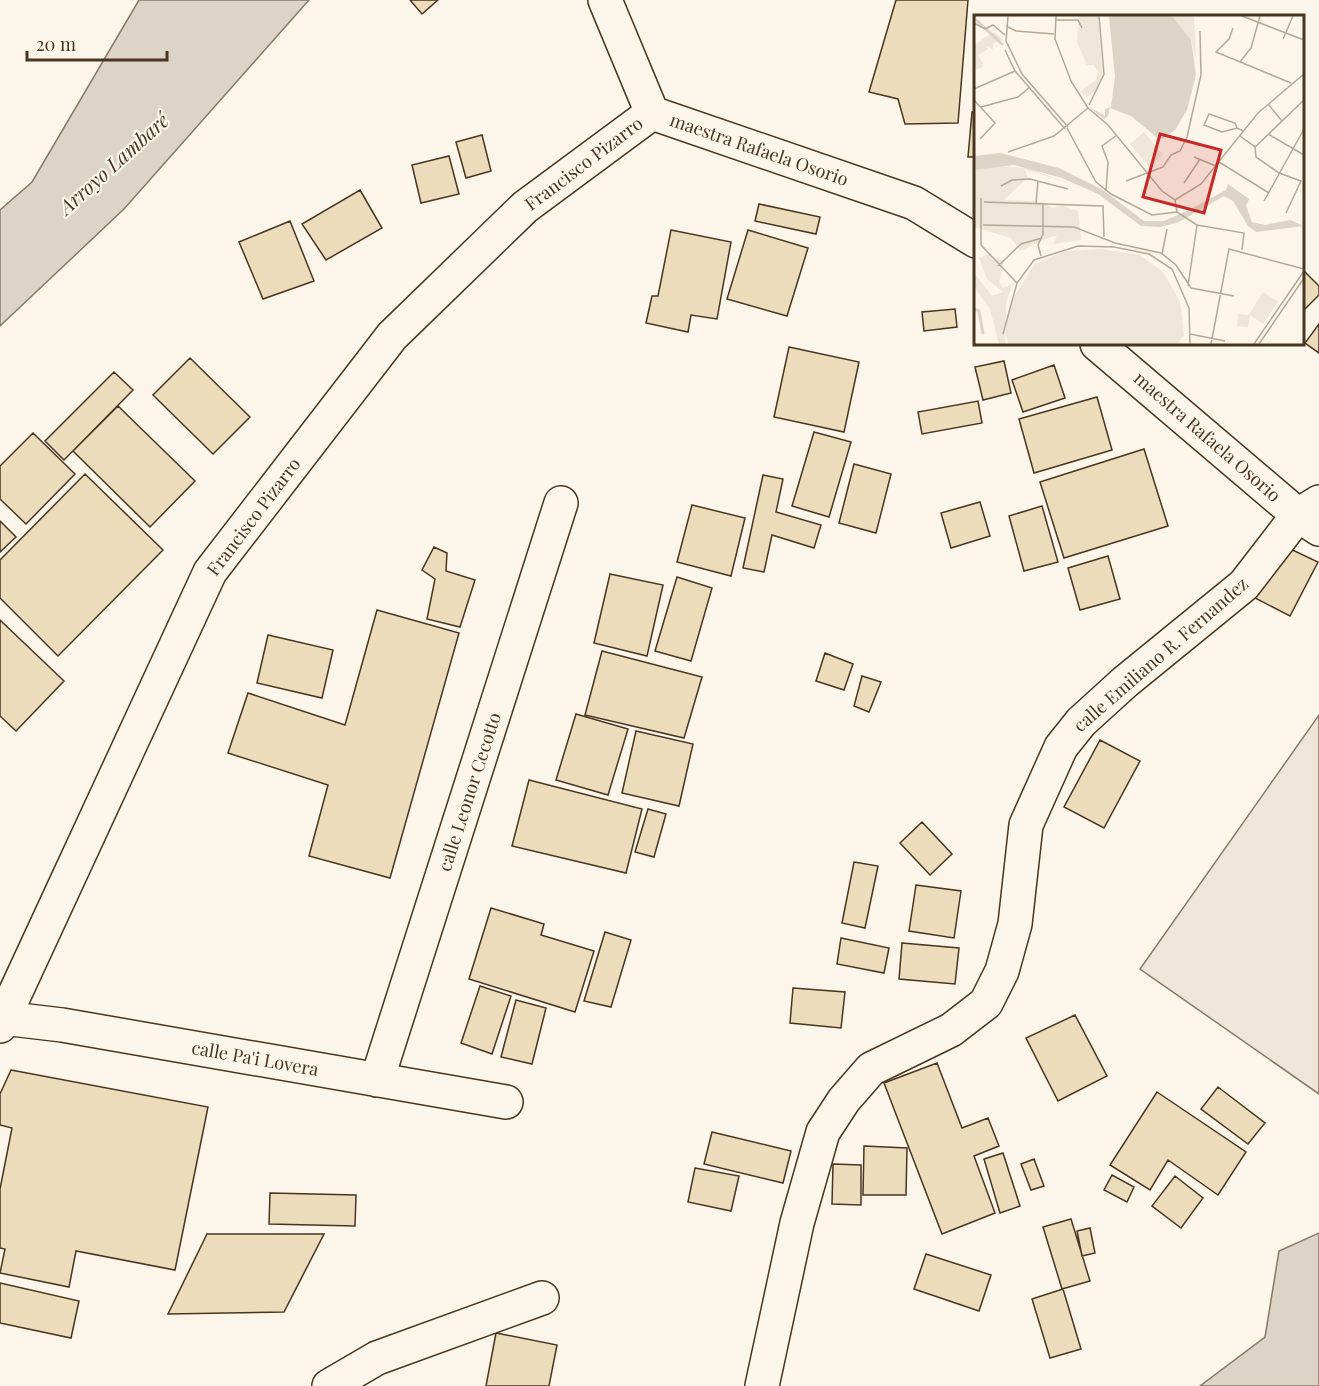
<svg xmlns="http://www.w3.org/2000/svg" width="1319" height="1386" viewBox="0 0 1319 1386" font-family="'Playfair Display',serif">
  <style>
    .green { fill: #ede6d9; stroke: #887966; stroke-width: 1.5 }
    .water { fill: #dcd4c6; stroke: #887966; stroke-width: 1.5 }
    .building { fill: #ecdcbc; stroke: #4a3520; stroke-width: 1.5 }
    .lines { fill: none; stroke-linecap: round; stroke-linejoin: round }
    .minor-casing { stroke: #4a3520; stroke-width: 36 }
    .minor { stroke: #fbf6e9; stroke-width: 33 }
    .labels { text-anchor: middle; stroke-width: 4.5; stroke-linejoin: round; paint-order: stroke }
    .street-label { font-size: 18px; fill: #4a3520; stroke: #fbf6e9 }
    .water-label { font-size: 20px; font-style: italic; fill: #4a3520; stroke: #fbf6e9 }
    .inset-river { fill: none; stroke: #dcd4c6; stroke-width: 3 }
    .inset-road { fill: none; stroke: #b4a999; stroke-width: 1.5 }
    .view { fill: #c62828; fill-opacity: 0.15; stroke: #c62828; stroke-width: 3 }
    .inset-edge { fill: none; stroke: #4a3520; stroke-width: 3 }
  </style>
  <rect width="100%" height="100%" fill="#fbf6e9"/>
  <path class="green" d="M1319,715V1094L1140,969Z"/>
  <path class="water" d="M139,0H309L124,209L0,326V210L32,182Z
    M1319,1233V1386H1200L1265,1337L1279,1251Z"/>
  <path class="building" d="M410,0H438L422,14Z
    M896,0H968L958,123L905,124L898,99L869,92Z
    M972,112H976V157H968Z
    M482,135L491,171L466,178L456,142Z
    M449,156L459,194L421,203L412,165Z
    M360,190L382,228L326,260L302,224Z
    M759,204L820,217L816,234L755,221Z
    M290,221L314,281L263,299L239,242Z
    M671,230L731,242L717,319L691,315L688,332L646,323L652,296H658Z
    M748,230L808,248L787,316L727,299Z
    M1302,269L1319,286V295L1302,312Z
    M955,309L957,327L924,331L922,312Z
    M1319,324V353L1305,343Z
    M789,347L859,362L844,432L774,417Z
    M190,358L250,417L213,454L153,395Z
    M1004,361L1011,393L983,400L975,367Z
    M1054,365L1065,398L1023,412L1012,380Z
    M114,372L133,390L64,460L45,441Z
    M1097,397L1112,450L1034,473L1019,419Z
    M978,401L982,423L922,434L918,412Z
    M118,406L195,481L150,527L73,451Z
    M814,432L851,442L829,517L792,506Z
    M33,433L75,474L26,524L0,499V466Z
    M1144,449L1168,526L1064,558L1040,482Z
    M854,464L891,474L876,533L839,523Z
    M85,474L163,550L58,656L0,598V560Z
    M763,475L783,479L776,512L821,525L814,548L772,535L764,572L743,568Z
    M980,502L990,536L951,548L941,513Z
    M692,505L745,518L731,576L677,562Z
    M1042,506L1058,562L1024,571L1009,516Z
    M0,521L16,537L0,552Z
    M1282,545L1318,562L1290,616L1255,598Z
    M434,547L447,553L446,571L475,580L460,627L427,619L435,579L422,570Z
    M1108,556L1120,599L1080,610L1068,568Z
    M610,574L663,585L647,656L594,643Z
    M677,577L712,588L691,661L655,651Z
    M377,610L459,633L390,878L309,856L328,785L228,753L248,693L345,725Z
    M0,620L64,681L16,731L0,716Z
    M268,635L333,650L322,698L257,683Z
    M602,651L702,677L684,738L585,715Z
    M825,653L853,664L844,690L816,681Z
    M862,676L881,682L869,712L854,706Z
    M576,714L628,729L608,795L556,780Z
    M636,731L693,744L679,806L622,793Z
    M1100,740L1140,761L1104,828L1064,807Z
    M529,780L642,809L626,873L512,846Z
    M648,809L666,814L654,857L635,852Z
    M922,822L952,854L930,875L900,843Z
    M854,862L878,866L865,928L842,923Z
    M916,885L961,891L954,938L909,931Z
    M491,908L544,924L541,935L594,951L575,1012L469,979Z
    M605,932L631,940L611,1007L584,1001Z
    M841,938L889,948L884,973L837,964Z
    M902,943L959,948L955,984L899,979Z
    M480,986L511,996L492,1054L461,1043Z
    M793,988L845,992L841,1028L790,1023Z
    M516,1000L546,1008L532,1064L501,1057Z
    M1075,1015L1107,1076L1058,1101L1026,1038Z
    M937,1063L962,1128L988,1118L999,1146L974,1156L995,1213L942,1234L884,1083Z
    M11,1070L208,1107L175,1270L76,1251L69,1287L0,1273L5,1249L0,1248V1189L12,1128L0,1125V1094Z
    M1218,1087L1265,1123L1248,1144L1201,1109Z
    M1157,1092L1246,1152L1218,1195L1168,1160L1150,1190L1110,1165Z
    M712,1132L791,1151L783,1183L704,1164Z
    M864,1146L907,1148L906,1195H863Z
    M1003,1153L1020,1206L1000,1213L984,1159Z
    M1034,1159L1044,1186L1031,1190L1021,1164Z
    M833,1164L861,1165V1205L832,1204Z
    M695,1168L739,1176L731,1211L688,1202Z
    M1112,1175L1134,1187L1127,1202L1104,1190Z
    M1175,1176L1203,1198L1181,1228L1152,1206Z
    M270,1193L356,1195L355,1226L269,1224Z
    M1071,1219L1090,1281L1062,1289L1043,1227Z
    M1090,1228L1095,1253L1082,1256L1077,1231Z
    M207,1234H324L284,1312L168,1314Z
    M926,1254L991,1275L979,1311L914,1289Z
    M0,1283L79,1301L71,1338L0,1323Z
    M1063,1289L1081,1349L1050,1358L1032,1299Z
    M496,1333L557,1345L549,1386H486Z"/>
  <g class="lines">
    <g class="minor-casing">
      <path id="minor" d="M605,0L652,113L914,203L976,241
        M1097,344L1298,515L1319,529
        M3,1018L62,1025L506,1102
        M0,1026L210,572L392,336L525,207L652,113
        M377,1080L561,503
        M329,1386L377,1358L542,1298
        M762,1386L797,1223L823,1132L844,1100L871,1069L951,1030L986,1003L1002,971L1015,924L1026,825L1061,747L1081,722L1125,682L1244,585L1298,515L1319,502"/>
    </g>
    <use href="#minor" class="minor"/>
  </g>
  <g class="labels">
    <g class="street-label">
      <text transform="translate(759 150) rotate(19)" y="6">maestra Rafaela Osorio</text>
      <text transform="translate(584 164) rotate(-37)" y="6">Francisco Pizarro</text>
      <text transform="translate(1207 437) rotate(41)" y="6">maestra Rafaela Osorio</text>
      <text transform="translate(254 517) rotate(-53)" y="6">Francisco Pizarro</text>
      <text transform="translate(1161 655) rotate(-41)" y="6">calle Emiliano R. Fernandez</text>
      <text transform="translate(470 792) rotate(-72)" y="6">calle Leonor Cecotto</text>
      <text transform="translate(255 1059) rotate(10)" y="6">calle Pa'i Lovera</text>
    </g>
    <g class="water-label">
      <text transform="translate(114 164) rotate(-42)" y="7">Arroyo Lambaré</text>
    </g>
  </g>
  <g transform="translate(974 15)">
    <rect width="330" height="330" fill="#fbf6e9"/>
    <path d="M127,234L166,240L189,257L206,286L210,320L203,329H34L31,313L41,280L61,249L91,236Z" fill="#ede6d9"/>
    <path d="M105,1H124L128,58L124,73L113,83L107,76L122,65L124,56L120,50H113L103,27ZM198,1H220L222,43L217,25ZM20,17L29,25L19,28V34L12,31L14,34L4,40L10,51L0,56V62V30ZM21,151L52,153L105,171L50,154L54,162L30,185L69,187L78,193L89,191L104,196L107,225L79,229L83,221H79L46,236L37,223L0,212V156ZM17,238L19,246L24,242L30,248L25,267L29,273L39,269L32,287L31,329H25L16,294L0,272V258L18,281L29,277L13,264L5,243Z" fill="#ede6d9"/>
    <path d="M170,117L189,140L175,152L156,129ZM289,277L304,287L289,309L276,300L274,312L263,311L264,299L275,300ZM119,286L133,292H143L144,304L133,313L127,312L135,298L119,301L113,293Z" fill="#ede6d9"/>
    <path d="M135,1H198L217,25L222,60L213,95L201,115L186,125L157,101L136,93L134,101L130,104L115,92L131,101V94L137,92L141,62ZM26,138L85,153L129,175L170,206H190L213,196L252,175L254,169L275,184L272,191L278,207L291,210L316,205L330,211L282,217L274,211L259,186L250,181L205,207L187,212L167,211L124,179L88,163L40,150L0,155V141Z" fill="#dcd4c6"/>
    <path class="inset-river" d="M0,3L29,30M0,294L5,296L9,319"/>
    <path class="inset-road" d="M34,1L32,26L48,59L94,112M82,1L81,24L97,66L114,93L134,110L188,176L201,185L203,197M268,1L330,25M82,5H104L108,13M0,8L11,14L19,10L31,20M32,11L42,16L80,19M259,13L255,24L242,37L317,68M309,24L319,1M31,35L41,56L91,114M266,47L277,33L286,1M0,74L41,56M0,85L21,108L6,124M294,89L308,106M115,90L130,59L125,1M7,92L44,82L56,72M93,113L122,167L137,179L178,200L203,197L223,210L270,218L268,235M263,113L261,108L235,99L230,110L248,117L263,113L270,116M294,119L330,140M266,121L281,132L282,142L305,158L327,166L312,198M281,132L330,85M34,137L80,121L114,93M220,142L242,151M245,147L295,178M152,166L189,152L197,140L206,136L213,122L227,60L226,16M210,168L226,144M27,171L38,165L56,164L94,174M132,176L134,147L128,131L143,120M7,183V230L43,268M201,185L227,169L284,98L330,59M290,186L330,114M10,187L129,191L130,222M62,188L64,166M9,210L100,212L141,228L187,238L202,250L217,273L260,281M188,239L193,214M67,241L64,230L69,219V188M24,251L47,229L68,223M214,271L223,210M29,319L43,268L60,245L104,231L140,232L175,239L198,254L215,293L216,329M216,319L251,326M237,329L255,234L330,254M280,329L330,256M285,329L330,263"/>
    <path class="view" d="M186,119L247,135L230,198L169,182Z"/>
    <rect width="330" height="330" class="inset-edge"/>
  </g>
  <path d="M27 51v9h140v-9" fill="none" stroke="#4a3520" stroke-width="3"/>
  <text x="36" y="51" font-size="18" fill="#4a3520" stroke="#fbf6e9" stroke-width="4.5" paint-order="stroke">20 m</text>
</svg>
